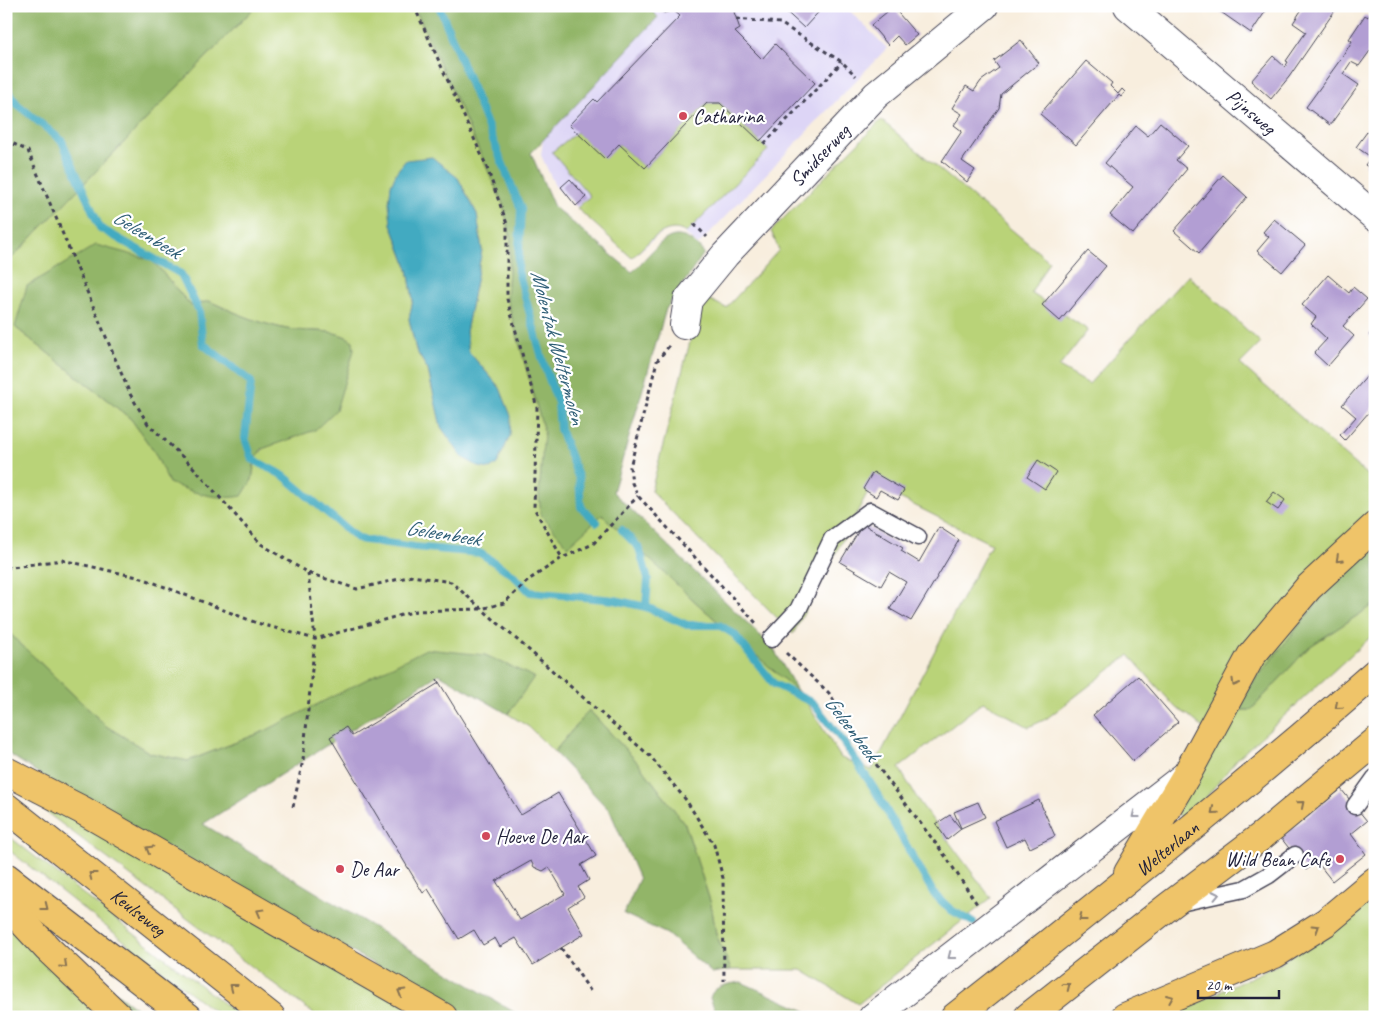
<svg xmlns="http://www.w3.org/2000/svg" width="1381" height="1023" viewBox="0 0 1381 1023" font-family="Caveat,sans-serif">
  <style>
    .built { fill: #ddd5f6 }
    .green { fill: #b9d378; stroke: #6e7a5a; fill-rule: evenodd }
    .forest { fill: #92b568; stroke: #5a6c52 }
    .water { fill: #42aac1; stroke: #32667e }
    .lines { fill: none; stroke-linecap: round; stroke-linejoin: round }
    .stream { stroke: #42aac1; stroke-width: 8 }
    .building { fill: #b29ed3; fill-rule: evenodd }
    .service-casing { stroke: #424153; stroke-width: 19 }
    .minor-casing { stroke: #424153; stroke-width: 30 }
    .primary-casing { stroke: #424153; stroke-width: 30 }
    .trunk-casing { stroke: #424153; stroke-width: 30 }
    .path { stroke: #424153; stroke-width: 3; stroke-dasharray: 4 4; stroke-linecap: butt }
    .service { stroke: #fff; stroke-width: 16 }
    .minor { stroke: #fff; stroke-width: 28 }
    .primary { stroke: #efc469; stroke-width: 28 }
    .trunk { stroke: #efc469; stroke-width: 28 }
    .oneway { stroke: #887352 }
    .oneway2 { stroke: #9c9ca7 }
    .poi-dot { fill: #d1495b; stroke: #fff; stroke-width: 2 }
    .labels { text-anchor: middle; stroke-width: 4.5; stroke-linejoin: round; paint-order: stroke }
    .street-label { font-size: 20px; fill: #22223b; stroke: #fff }
    .poi-label { font-size: 20px; fill: #22223b; stroke: #fff; text-anchor: start }
    .water-label { font-size: 21px; font-style: italic; fill: #305f77; stroke: #fff }
  </style>
  <rect width="100%" height="100%" fill="#fff"/>
  <filter id="ink" filterUnits="userSpaceOnUse"><feTurbulence type="fractalNoise" baseFrequency=".02" numOctaves="2"/><feDisplacementMap in="SourceGraphic" scale="10" xChannelSelector="R" yChannelSelector="G"/><feConvolveMatrix kernelMatrix="1 2 1 2 8 2 1 2 1" color-interpolation-filters="sRGB"/></filter>
  <filter id="wash" filterUnits="userSpaceOnUse"><feTurbulence type="fractalNoise" baseFrequency=".0096" numOctaves="4" result="noise"/><feDisplacementMap in="SourceGraphic" scale="20" xChannelSelector="R" yChannelSelector="G"/><feGaussianBlur stdDeviation="1.12" result="paint"/><feColorMatrix in="noise" values="0 0 0 0 0 0 0 0 0 0 0 0 0 0 0 0 0 1.4 0 .05"/><feComposite in="paint" operator="in"/></filter>
  <g filter="url(#wash)">
    <rect width="100%" height="100%" fill="#f8eede"/>
    <path class="built" d="M571,6H845L887,48L698,245L680,229L671,228L657,236L632,258L555,186L541,155L555,48Z"/>
    <path class="green" d="M256,6H414L503,204L511,240L507,299L544,432L543,463L593,522L602,514L700,606L802,695L841,758L872,770L991,544L872,484L793,634L651,491L702,296L726,308L779,250L771,231L881,120L1049,261L1031,293L1088,330L1059,367L1089,384L1188,275L1261,343L1240,364L1375,482V547L1326,592L1231,710H1251L1309,647L1375,604V633L1238,758L1199,806L1183,819L1177,813L1217,740L1188,715L1176,708L1129,655L1046,719L1029,727L983,702L899,768L920,803L991,898L858,1004L802,970H731L716,934L711,904L685,824L639,764L589,710L554,752L529,727L508,714L533,677L485,655L265,731L188,761L150,753L106,726L6,630V264ZM458,178L477,214L482,250L466,332L469,352L500,388L432,390L428,370L416,350L409,319L413,300L408,269L391,224ZM152,260L191,306L209,301C233,312 256,322 282,328C307,334 331,326 353,341L297,437C264,448 257,443 252,480L169,483L155,453L131,419L15,327Z
      M707,103H720L768,150L686,233C666,219 645,246 632,258L577,208L590,196L552,152L577,132L605,158L619,144L645,168Z
      M6,782L427,1017H318Z
      M6,834L241,1017H221L6,848Z
      M1375,898V1017H1167L1279,964Z
      M6,925L105,1017H6Z"/>
    <path class="forest" d="M6,6H256L6,264Z
      M414,6H647L658,17L531,153L554,207L632,272C657,249 672,215 704,253L666,309L613,492L773,648L798,692L700,606L602,515L568,546L541,515L539,495L544,432L507,299L511,240L503,204Z
      M96,245L152,260L191,306L209,301C233,312 256,322 282,328C307,334 331,326 353,341L354,350L336,410L315,430L262,449L255,458L252,480L242,496C217,501 192,492 169,483L155,453L131,419L15,327L27,286Z
      M1375,547V604L1309,647L1251,710H1231L1326,592Z
      M6,630L106,726L150,753L188,761L265,731L426,649L485,655L534,677L508,714L439,674L203,824L522,1017H468L61,788L6,752Z
      M589,710L639,764L685,824L711,904L716,934L731,970L712,973L667,934L624,914L639,879L610,811L554,752Z
      M89,971L147,1017H136Z
      M741,982L819,1017H718L710,998C713,985 730,984 741,982Z"/>
    <path class="water" d="M432,157L458,178L477,214L482,250L466,332L469,352L500,388L511,416L510,436L497,464L490,469L479,467L462,457L441,427L428,370L416,350L409,319L413,300L408,269L391,224L389,203L391,185L397,171L406,160Z"/>
    <g class="lines">
      <path class="stream" d="M439,6L521,209L518,271L544,365L558,403L560,429L579,479L581,507L597,522
        M6,87L17,104L62,141L100,228L181,274L199,311L203,344L251,382L245,438L252,459L284,476L358,539L415,547L480,553L512,574L530,592L615,600L646,607L687,625H719L734,634L774,684L813,703L842,740L873,787L934,894L951,910L973,922
        M622,530L639,548L648,579L646,607"/>
    </g>
    <g id="blocks">
      <path class="building" d="M657,6H739L734,12L740,29L735,32L762,59L775,44L815,83L760,141L720,103H707L645,168L619,144L605,159L569,125L594,99L597,102L680,16L673,10L664,13Z
        M780,6H824L804,28Z
        M1220,6H1269L1251,33L1218,10Z
        M1304,6H1338L1289,77L1271,99L1251,81L1273,56L1285,67L1288,62L1286,61L1306,32L1293,23Z
        M893,7L917,35L905,45L897,36L888,45L871,25Z
        M1375,7V44L1359,66L1351,62L1343,74L1359,85L1330,125L1306,107L1343,56L1352,41L1349,39L1365,15L1368,17Z
        M1021,40L1039,63L1001,94L999,108L962,161L975,170L967,182L942,161L962,131L954,125L962,114L952,108L966,86L974,91L981,81L999,68L994,61Z
        M1086,61L1112,83L1110,86L1118,94L1122,89L1125,92L1121,97L1119,95L1076,145L1040,114Z
        M1375,121V171L1365,165L1371,157L1356,147Z
        M1160,122L1188,146L1176,160L1187,169L1133,234L1110,215L1133,187L1105,163L1136,126L1148,136Z
        M1223,175L1247,197L1199,253L1174,231Z
        M570,179L586,197L576,206L561,187Z
        M1274,219L1305,245L1282,272L1257,251L1269,237L1263,232Z
        M1088,251L1106,266L1060,321L1042,305Z
        M1328,275L1349,293L1353,287L1367,299L1343,326L1354,336L1328,366L1314,353L1327,339L1311,324L1316,317L1302,305Z
        M1375,328V341L1369,335Z
        M1375,367V405L1345,440L1340,435L1356,417L1342,405Z
        M1038,460L1056,472L1045,489L1027,477Z
        M873,472L904,490L898,500L880,490L876,497L863,489Z
        M1274,492L1285,500L1278,510L1266,502Z
        M863,524L903,548L901,551L919,562L939,527L959,540L911,621L890,609L906,582L889,572L881,586L840,562Z
        M1138,676L1178,722L1133,761L1093,715Z
        M437,679L521,815L558,793L596,856L581,865L589,880L578,887L584,897L568,907L584,934L533,965L516,938L500,947L495,938L483,945L474,930L459,939L428,889L423,893L330,737L346,727L352,736L439,683ZM531,861L534,867L543,871L549,867L565,894L520,920L496,881Z
        M1341,789L1367,821L1351,834L1366,854L1332,881L1317,862L1306,870L1281,838Z
        M1039,800L1055,836L1030,848L1025,838L1006,847L994,821Z
        M978,802L985,817L961,828L954,812Z
        M950,815L961,829L947,840L936,824Z"/>
    </g>
  </g>
  <g filter="url(#ink)">
    <use href="#blocks" fill-opacity="0" stroke="#424153" stroke-width="1"/>
    <g class="lines">
      <g class="service-casing">
        <path id="service" d="M771,639L798,610L832,539L870,511L918,537
          M1355,806L1375,778
          M1180,903L1244,889L1269,875L1295,855"/>
      </g>
      <g class="minor-casing">
        <g id="minor">
          <path id="s1" d="M1128,6L1375,217"/>
          <path id="s2" d="M684,325L688,300L725,255L876,95L984,6"/>
          <path d="M873,1017L1186,775"/>
        </g>
      </g>
      <g class="primary-casing">
        <g id="primary">
          <path d="M1128,873L1187,774L1251,656L1308,588L1375,526"/>
          <path id="s3" d="M955,1017C1098,905 1238,793 1375,673"/>
          <path d="M1028,1017L1169,906L1263,835L1375,742"/>
          <path d="M1125,1017L1275,954L1326,922L1375,881"/>
        </g>
      </g>
      <g class="trunk-casing">
        <g id="trunk">
          <path d="M6,771L82,810L443,1017"/>
          <path id="s4" d="M6,807L271,1017"/>
          <path d="M6,877L188,1017"/>
          <path d="M6,904L48,949L119,1017"/>
        </g>
      </g>
      <path class="path" d="M414,6L486,165L507,224V299L537,408L534,508L562,558
        M736,19L780,23L842,62L856,76
        M6,140L28,151L130,394L148,424L193,467L261,544L308,573L357,589L412,576L451,582L650,756L686,800L714,845L723,878L724,981
        M764,144L842,62
        M694,224L707,237
        M669,346L657,361L630,467L632,483L638,496L757,624
        M6,568L62,560L142,578L257,623L315,639L416,611L481,609L504,603L530,579L562,558L593,544L638,496
        M786,653L829,693L872,759L946,857L977,904
        M293,807L303,760L315,639L308,573
        M561,948L591,992"/>
      <use href="#service" class="service"/>
      <use href="#minor" class="minor"/>
      <use href="#primary" class="primary"/>
      <use href="#trunk" class="trunk"/>
    </g>
    <defs><path id="oneway-chevron" d="M-2-3.5L2.5 0L-2 3.5" fill="none" stroke-width="1.6" stroke-linecap="round" stroke-linejoin="round" transform="scale(1.25)"/></defs>
    <g class="oneway">
      <use href="#oneway-chevron" transform="translate(1339 559) rotate(137)"/>
      <use href="#oneway-chevron" transform="translate(1235 683) rotate(120)"/>
      <use href="#oneway-chevron" transform="translate(1338 706) rotate(139)"/>
      <use href="#oneway-chevron" transform="translate(1301 804) rotate(-40)"/>
      <use href="#oneway-chevron" transform="translate(1214 811) rotate(140)"/>
      <use href="#oneway-chevron" transform="translate(149 849) rotate(-150)"/>
      <use href="#oneway-chevron" transform="translate(92 875) rotate(-142)"/>
      <use href="#oneway-chevron" transform="translate(45 907) rotate(38)"/>
      <use href="#oneway-chevron" transform="translate(260 912) rotate(-151)"/>
      <use href="#oneway-chevron" transform="translate(1082 918) rotate(142)"/>
      <use href="#oneway-chevron" transform="translate(1316 928) rotate(-32)"/>
      <use href="#oneway-chevron" transform="translate(64 965) rotate(43)"/>
      <use href="#oneway-chevron" transform="translate(1067 986) rotate(-38)"/>
      <use href="#oneway-chevron" transform="translate(233 987) rotate(-142)"/>
      <use href="#oneway-chevron" transform="translate(401 992) rotate(-150)"/>
      <use href="#oneway-chevron" transform="translate(1170 998) rotate(-23)"/>
    </g>
    <g class="oneway2">
      <use href="#oneway-chevron" transform="translate(1135 815) rotate(142)"/>
      <use href="#oneway-chevron" transform="translate(1216 895) rotate(-12)"/>
      <use href="#oneway-chevron" transform="translate(951 956) rotate(142)"/>
    </g>
  </g>
  <g class="poi-dot">
    <circle cx="683" cy="116" r="5"/>
    <circle cx="486" cy="836" r="5"/>
    <circle cx="1340" cy="859" r="5"/>
    <circle cx="340" cy="869" r="5"/>
  </g>
  <g class="labels">
    <g class="street-label">
      <text dy="7" stroke="none"><textPath href="#s1" startOffset="162">Pijnsweg</textPath></text>
      <text dy="7" stroke="none"><textPath href="#s2" startOffset="221">Smidserweg</textPath></text>
      <text dy="7" stroke="none"><textPath href="#s3" startOffset="271">Welterlaan</textPath></text>
      <text dy="7" stroke="none"><textPath href="#s4" startOffset="169">Keulseweg</textPath></text>
    </g>
    <g class="poi-label">
      <text x="693" y="123">Catharina</text>
      <text x="496" y="843">Hoeve De Aar</text>
      <text x="1330" y="866" text-anchor="end">Wild Bean Cafe</text>
      <text x="350" y="876">De Aar</text>
    </g>
    <g class="water-label">
      <text transform="translate(147 234) rotate(31)" y="7">Geleenbeek</text>
      <text transform="translate(558 347) rotate(75)" y="7">Molentak Weltermolen</text>
      <text transform="translate(443 533) rotate(9)" y="7">Geleenbeek</text>
      <text transform="translate(852 728) rotate(53)" y="7">Geleenbeek</text>
    </g>
  </g>
  <rect width="1381" height="1023" fill="none" stroke="#fff" stroke-width="25"/>
  <path d="M1198 990v8h81v-8" fill="none" stroke="#22223b" stroke-width="2.5"/>
  <text x="1206" y="990" font-size="15" fill="#22223b" stroke="#ffffff" stroke-width="4" paint-order="stroke">20 m</text>
</svg>
